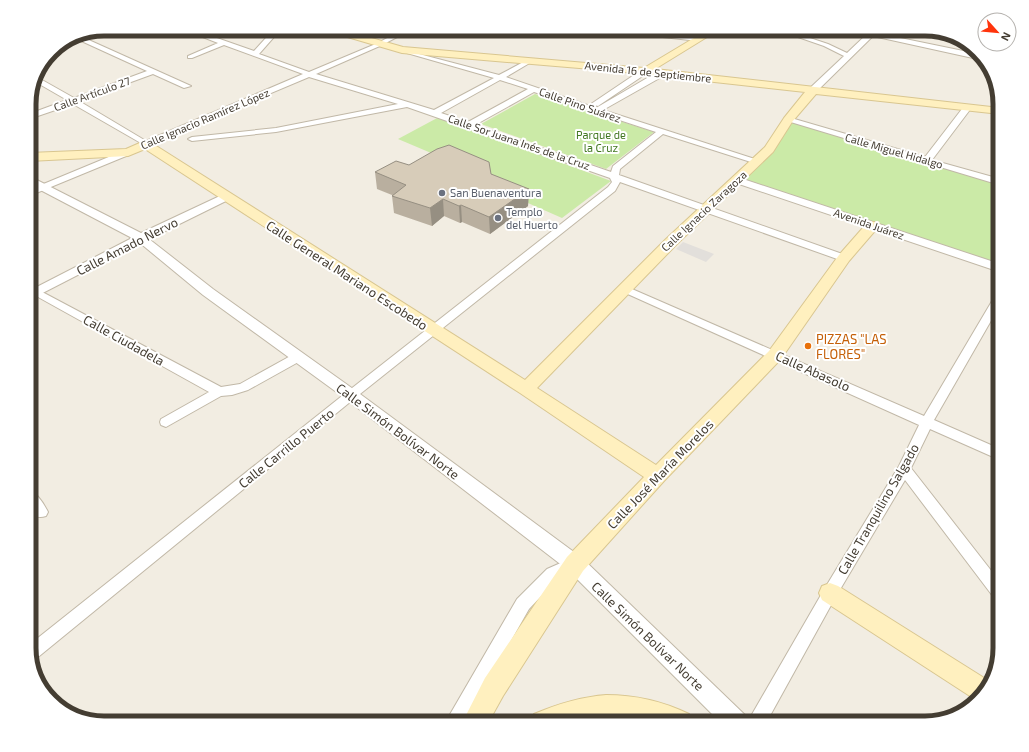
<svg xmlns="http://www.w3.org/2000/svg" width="1029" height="752" viewBox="0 0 1029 752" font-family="'Exo 2',sans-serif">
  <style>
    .green { fill: #cbeaa7 }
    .parking { fill: #e2dfdb }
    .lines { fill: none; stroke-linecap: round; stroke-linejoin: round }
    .minor-casing { stroke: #c1b8a7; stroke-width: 2 }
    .tertiary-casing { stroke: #c1b8a7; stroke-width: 2 }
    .secondary-casing { stroke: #d9c690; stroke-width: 2 }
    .minor { fill: #fff; fill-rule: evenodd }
    .tertiary { fill: #fff; fill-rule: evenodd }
    .secondary { fill: #fff0bf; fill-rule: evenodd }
    .wall { fill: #b9af9f }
    .shaded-wall { fill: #968f82 }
    .building { fill: #d7ccb9; stroke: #968f82 }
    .worship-dot { fill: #6b7280; stroke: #fff; stroke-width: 1.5 }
    .food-dot { fill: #e8710a; stroke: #fff; stroke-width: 1.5 }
    .labels { text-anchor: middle; stroke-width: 4; stroke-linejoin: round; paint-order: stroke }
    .far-street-label { font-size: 11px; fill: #443d32; stroke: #fff }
    .far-park-label { font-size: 11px; fill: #427822; stroke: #fff }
    .far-worship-label { font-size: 11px; fill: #5b616d; stroke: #fff; text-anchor: start }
    .street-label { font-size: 13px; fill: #443d32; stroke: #fff }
    .food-label { font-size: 13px; fill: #c56008; stroke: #fff; text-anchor: start }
    .rim { fill: none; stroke: #443d32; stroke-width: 5 }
  </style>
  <rect width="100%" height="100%" fill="#f2ede2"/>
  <path class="green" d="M535,94L654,132L606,169L481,124Z
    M439,117L611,181L562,218L494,188L450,161L398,139Z
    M788,120L1000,182V268L737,180Z"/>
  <path class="parking" d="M683,242L714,254L706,262L676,249Z"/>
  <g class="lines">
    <g class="minor-casing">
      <path id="minor" d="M274,29H281L259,54L309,72L378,43L404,29H412L382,45L316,74L434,110L494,78L400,51V49L499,75L529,59H533V61L506,77L596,108L659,71H665V75L603,110L761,161L760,163H754L663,134L620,169L619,175L848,256L849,258L848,260H840L620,182L615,191L355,398L32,662L29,645L347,392L608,187L612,182L610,178L407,107L276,132L192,141L188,139L192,137L276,128L398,104L309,77L146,146L73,104L29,119V114L67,100L34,81L35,76L74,98L147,71L77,39L82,37L191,86L184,88L153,74L79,101L146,141L303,74L224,45L192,58H188V56L218,43L190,32V30H194L254,51ZM500,80L528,89L468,122L441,113ZM534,92L656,132L613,166L611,172L475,125Z
        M605,29H626L699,37L702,39L699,41L608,31Z
        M735,29L725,33L722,31L725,29Z
        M848,29L870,31L872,29H879L876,33L978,54L981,58H973L873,36L816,92H810V88L844,56L824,46L798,37L801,35L828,44L847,53L867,34Z
        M643,69L650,71L598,106L591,104Z
        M965,105L972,107L932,160L1000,179V185L784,120L791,118L925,157Z
        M128,149L132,152L131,154L29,196V190Z
        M29,285L221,387L240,384L294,354L298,353L304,357L302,360L248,390L232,395L221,396L166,427L161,425L160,422L161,419L209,392L29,292Z
        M625,286L924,416L995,296L1000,293V305L934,420L1000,449V460L930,429L911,468L1000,582V601L995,599L905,480L835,598L766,723H747L825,588L899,466L919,425L621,291L620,289Z
        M29,490C37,493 44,504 48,512L46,516C29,522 29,501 29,490Z
        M572,558L577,560L580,565L577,570L557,579L529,609L464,723H445L517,599L547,569Z"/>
    </g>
    <g class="tertiary-casing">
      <path id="tertiary" d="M29,176L141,233L222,195H230L232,197L230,199L149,239L213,289L356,391L582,558L745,715L748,723H721L568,570L346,399L203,295L140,243L29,300V291L132,238L29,184Z
        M737,177L1000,264V272L733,182L731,180Z"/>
    </g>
    <g class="secondary-casing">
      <path id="secondary" d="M325,29H340L403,47L644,68L709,29H720L655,69L1000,108V114L816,94L792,122L773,152L676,245L537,388L656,465L769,351L839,255L868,222H878L880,225L849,261L781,359L664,481L583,571L503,696L488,723H462L485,678L567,557L644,477L520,393L145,149L128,156L29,161V153L126,149L142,142H150L525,380L666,239L765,147L784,118L805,92L615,71L402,53L327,31Z
        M830,583L838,586L989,681L985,693L976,700L822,600L819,593L822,586Z
        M606,695C636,695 662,701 689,714L692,723H647L619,720L578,723H531L534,714C558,704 580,697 606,695Z"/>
    </g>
    <use href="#minor" class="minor"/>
    <use href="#tertiary" class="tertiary"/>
    <use href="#secondary" class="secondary"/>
  </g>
  <path class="wall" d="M409,165L529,189L528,206L490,234L462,222L460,223L444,216L432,226L394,213L392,196V195L377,189L375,172Z"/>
  <path class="shaded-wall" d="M529,189L528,206L490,234L489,217Z
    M443,199L444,216L432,226L430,208Z
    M461,205L462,222L460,223L459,206Z"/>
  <path class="building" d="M449,145L489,162L491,174L529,189L489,217L461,205L459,206L443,199L430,208L392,196L406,185L375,172L396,161L409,165L437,149Z"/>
  <g class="worship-dot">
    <circle cx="442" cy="193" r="4"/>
    <circle cx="498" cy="218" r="4"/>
  </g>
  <circle class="food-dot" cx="808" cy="346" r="4"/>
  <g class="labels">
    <g class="far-street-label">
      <text transform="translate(648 72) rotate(6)" y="4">Avenida 16 de Septiembre</text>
      <text transform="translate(92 94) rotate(-20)" y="4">Calle Artículo 27</text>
      <text transform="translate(580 105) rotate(19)" y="4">Calle Pino Suárez</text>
      <text transform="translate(205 119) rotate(-23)" y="4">Calle Ignacio Ramírez López</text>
      <text transform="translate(519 142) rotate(19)" y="4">Calle Sor Juana Inés de la Cruz</text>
      <text transform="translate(894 151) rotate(16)" y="4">Calle Miguel Hidalgo</text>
      <text transform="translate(704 211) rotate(-43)" y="4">Calle Ignacio Zaragoza</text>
      <text transform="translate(869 224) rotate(19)" y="4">Avenida Juárez</text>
    </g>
    <g class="far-park-label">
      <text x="601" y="139">Parque de<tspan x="601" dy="13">la Cruz</tspan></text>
    </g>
    <g class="far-worship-label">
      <text x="450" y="197">San Buenaventura</text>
      <text x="506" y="216">Templo<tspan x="506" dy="13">del Huerto</tspan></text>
    </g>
    <g class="street-label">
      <text transform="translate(127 246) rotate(-27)" y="5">Calle Amado Nervo</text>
      <text transform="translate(347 275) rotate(33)" y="5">Calle General Mariano Escobedo</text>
      <text transform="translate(124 340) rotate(29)" y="5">Calle Ciudadela</text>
      <text transform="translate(813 371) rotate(24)" y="5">Calle Abasolo</text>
      <text transform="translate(398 431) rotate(37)" y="5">Calle Simón Bolívar Norte</text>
      <text transform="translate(286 448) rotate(-39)" y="5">Calle Carrillo Puerto</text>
      <text transform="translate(660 474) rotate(-46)" y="5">Calle José María Morelos</text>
      <text transform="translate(878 509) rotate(-60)" y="5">Calle Tranquilino Salgado</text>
      <text transform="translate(648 636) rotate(44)" y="5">Calle Simón Bolívar Norte</text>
    </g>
    <g class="food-label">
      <text x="816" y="344">PIZZAS "LAS<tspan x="816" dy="15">FLORES"</tspan></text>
    </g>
  </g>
  <path d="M0 0H1029V752H0ZM104 36H925A68 68 0 0 1 993 104V648A68 68 0 0 1 925 716H104A68 68 0 0 1 36 648V104A68 68 0 0 1 104 36Z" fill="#fff" fill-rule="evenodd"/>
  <path class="rim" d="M104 36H925A68 68 0 0 1 993 104V648A68 68 0 0 1 925 716H104A68 68 0 0 1 36 648V104A68 68 0 0 1 104 36Z"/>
  <g transform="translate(997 32) rotate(117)"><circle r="19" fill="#ffffff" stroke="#b4b1ad"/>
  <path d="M0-3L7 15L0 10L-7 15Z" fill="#ff340c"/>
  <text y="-6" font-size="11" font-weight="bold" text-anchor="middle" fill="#443d32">N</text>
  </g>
</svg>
